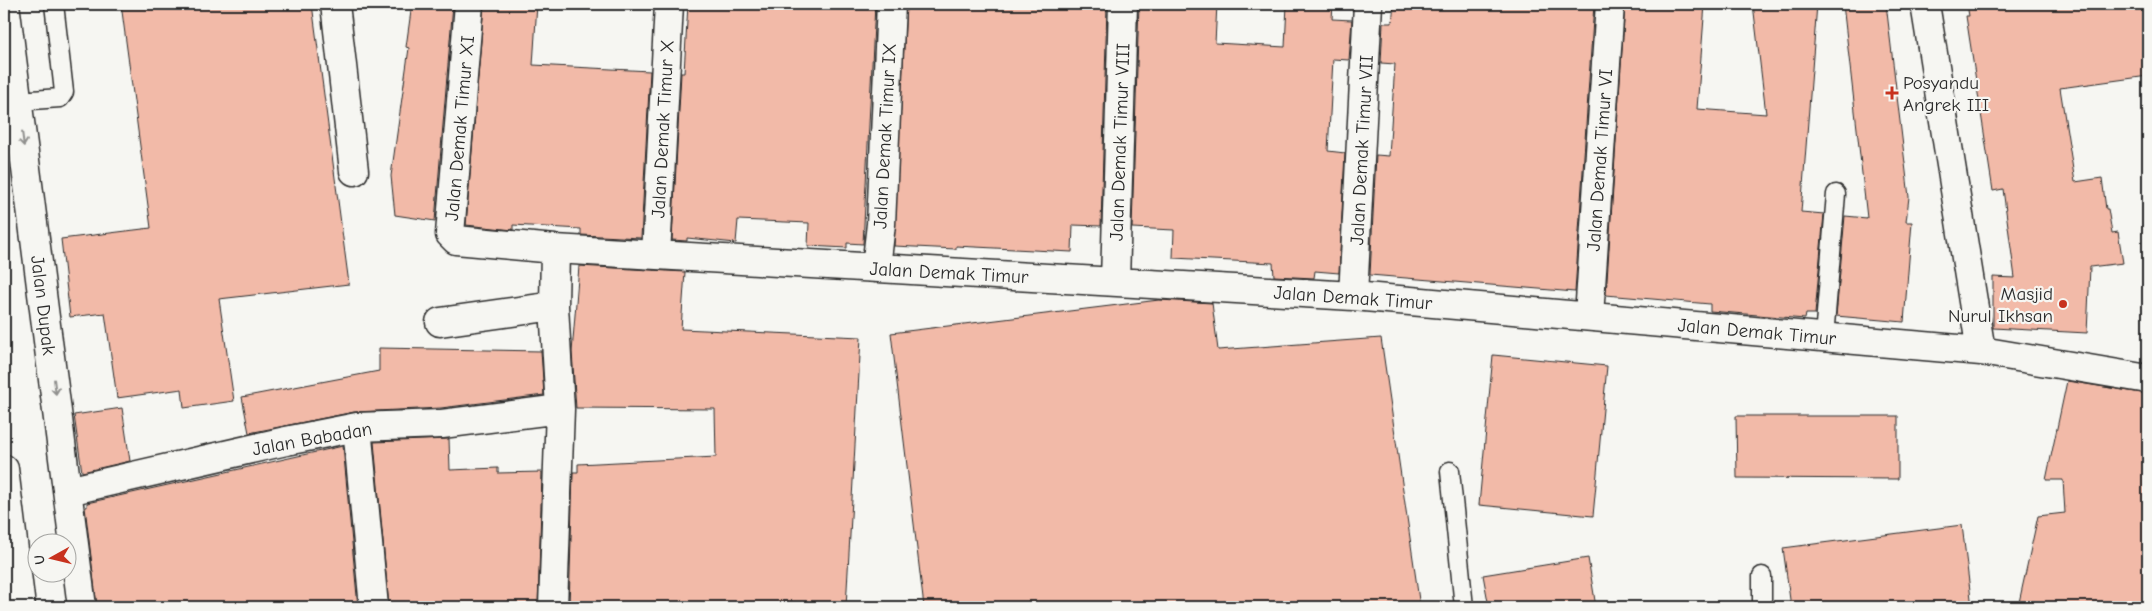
<svg xmlns="http://www.w3.org/2000/svg" width="2152" height="611" viewBox="0 0 2152 611" font-family="'Comic Neue',sans-serif">
  <style>
    .building { fill: #f2baa8; stroke: #2b2b2b }
    .lines { fill: none; stroke-linecap: round; stroke-linejoin: round }
    .lane-casing { stroke: #2b2b2b; stroke-width: 21 }
    .street-casing { stroke: #2b2b2b; stroke-width: 31 }
    .secondary-casing { stroke: #2b2b2b; stroke-width: 31 }
    .primary-casing { stroke: #2b2b2b; stroke-width: 31 }
    .lane { stroke: #f6f6f2; stroke-width: 18 }
    .street { stroke: #f6f6f2; stroke-width: 28 }
    .secondary { stroke: #f6f6f2; stroke-width: 28 }
    .primary { stroke: #f6f6f2; stroke-width: 28 }
    .oneway { stroke: #90908e }
    .poi-dot { fill: #c8321e; stroke: #f6f6f2; stroke-width: 2 }
    .labels { text-anchor: middle; stroke-width: 4.5; stroke-linejoin: round; paint-order: stroke }
    .poi-label { font-size: 19px; fill: #2b2b2b; stroke: #f6f6f2; text-anchor: start }
    .street-label { font-size: 19px; fill: #2b2b2b; stroke: #f6f6f2 }
  </style>
  <rect width="100%" height="100%" fill="#f6f6f2"/>
  <filter id="ink" filterUnits="userSpaceOnUse"><feTurbulence type="fractalNoise" baseFrequency=".02" numOctaves="2"/><feDisplacementMap in="SourceGraphic" scale="10" xChannelSelector="R" yChannelSelector="G"/><feConvolveMatrix kernelMatrix="1 2 1 2 8 2 1 2 1" color-interpolation-filters="sRGB"/></filter>
  <g filter="url(#ink)">
    <path class="building" d="M121,4H312L349,284L219,299L234,401L184,408L182,389L117,398L105,313L70,317L61,239L151,228Z
      M412,4H453L435,221L395,215L391,176L409,48L406,47Z
      M484,4H537L533,65L650,71L641,238L581,235V229L513,225V230L466,225Z
      M688,4H875L863,244L847,243V248L808,246L809,223L738,220L736,243L687,238V241L672,240L681,73H684Z
      M906,4H1107L1101,226L1073,225L1072,252L956,246V249L894,246Z
      M1139,4H1217L1215,43L1285,47L1287,4H1333L1332,19L1352,20L1349,60L1333,59L1328,151L1345,153L1339,273L1315,271L1314,278L1274,276L1273,263L1173,258L1174,230L1132,228Z
      M1394,4H1594L1575,292L1370,275L1376,155L1389,156L1395,64L1381,63L1383,23H1392Z
      M1625,4H1705L1697,109L1766,114L1753,4H1817L1801,212L1824,214L1815,314H1806L1805,319L1710,311V304L1606,295Z
      M1843,4H1886L1909,197L1906,222H1912L1904,322L1836,316L1845,216L1867,218Z
      M1967,4H2148V76L2060,88L2075,182L2102,178L2106,209H2108L2112,233L2118,232L2123,263L2090,267L2087,333L1993,328V277L2015,278L2003,189L1993,191L1966,16H1969Z
      M579,266L685,272L681,329L861,337L846,607H569L573,472H578V464L716,457L715,409L576,408L572,352Z
      M1159,300L1212,303L1218,350L1381,338L1420,607H924L891,333Z
      M379,348L541,351L544,395L441,408L354,412L249,433L242,397L379,371Z
      M1493,355L1607,366L1593,516L1479,505Z
      M2067,381L2148,394V607H2018L2038,516L2065,513L2063,480H2046Z
      M122,408L130,461L82,472L74,415Z
      M1736,416H1898V479L1737,478Z
      M449,439L450,470L498,468V473L542,472L538,607H389L374,442Z
      M343,446L358,607H97L85,507H87V503Z
      M1962,525L1972,607H1791L1783,548Z
      M1588,558L1596,607H1489L1483,575Z"/>
    <g class="lines">
      <g class="lane-casing">
        <path id="lane" d="M18,101L60,98L64,92L54,4
          M1824,337L1836,194
          M1450,471L1464,607
          M1762,576V607"/>
      </g>
      <g class="street-casing">
        <path id="street" d="M335,4L354,171
          M469,4L450,234L456,240L555,249L1353,296L1981,351L2148,379
          M1925,4L1981,351
          M656,255L669,4
          M876,268L881,224L891,4
          M1115,281L1123,4
          M1353,296L1368,4
          M1589,316L1610,4
          M440,322L554,306
          M357,427L374,607
          M68,491L286,441L357,427L442,424L560,409
          M553,607L560,409L554,306L555,249"/>
      </g>
      <g class="secondary-casing">
        <path id="secondary" d="M5,4L82,607"/>
      </g>
      <g class="primary-casing">
        <path id="primary" d="M4,469L21,607"/>
      </g>
      <use href="#lane" class="lane"/>
      <use href="#street" class="street"/>
      <use href="#secondary" class="secondary"/>
      <use href="#primary" class="primary"/>
    </g>
    <defs><path id="oneway-shaft" d="M-6 0H5M1.5-3L5.5 0L1.5 3" fill="none" stroke-width="1.6" stroke-linecap="round" stroke-linejoin="round" transform="scale(1.25)"/></defs>
    <g class="oneway">
      <use href="#oneway-shaft" transform="translate(23 139) rotate(83)"/>
      <use href="#oneway-shaft" transform="translate(55 387) rotate(83)"/>
    </g>
  </g>
  <g class="poi-dot">
    <path d="M1889.5 85.5h5v5h5v5h-5v5h-5v-5h-5v-5h5z"/>
    <circle cx="2063" cy="304" r="5"/>
  </g>
  <g class="labels">
    <g class="poi-label">
      <text x="1903" y="89">Posyandu<tspan x="1903" dy="22">Angrek III</tspan></text>
      <text x="2053" y="300" text-anchor="end">Masjid<tspan x="2053" dy="22">Nurul Ikhsan</tspan></text>
    </g>
    <g class="street-label">
      <text transform="translate(459 128) rotate(-85)" y="7">Jalan Demak Timur XI</text>
      <text transform="translate(662 129) rotate(-87)" y="7">Jalan Demak Timur X</text>
      <text transform="translate(884 136) rotate(-87)" y="7">Jalan Demak Timur IX</text>
      <text transform="translate(1119 142) rotate(-88)" y="7">Jalan Demak Timur VIII</text>
      <text transform="translate(1361 150) rotate(-87)" y="7">Jalan Demak Timur VII</text>
      <text transform="translate(1599 160) rotate(-86)" y="7">Jalan Demak Timur VI</text>
      <text transform="translate(949 272) rotate(3)" y="7">Jalan Demak Timur</text>
      <text transform="translate(1353 297) rotate(4)" y="7">Jalan Demak Timur</text>
      <text transform="translate(44 305) rotate(83)" y="7">Jalan Dupak</text>
      <text transform="translate(1757 331) rotate(5)" y="7">Jalan Demak Timur</text>
      <text transform="translate(312 438) rotate(-10)" y="7">Jalan Babadan</text>
    </g>
  </g>
  <rect width="2152" height="611" fill="none" stroke="#f6f6f2" stroke-width="20"/>
  <rect x="10" y="10" width="2132" height="591" fill="none" stroke="#2b2b2b" stroke-width="2" filter="url(#ink)"/>
  <g transform="translate(52 558) rotate(262)"><circle r="24" fill="#f6f6f2" stroke="#a5a5a2"/>
  <path d="M0-4L9 19L0 12L-9 19Z" fill="#c8321e"/>
  <text y="-8" font-size="14" font-weight="bold" text-anchor="middle" fill="#2b2b2b">U</text>
  </g>
</svg>
